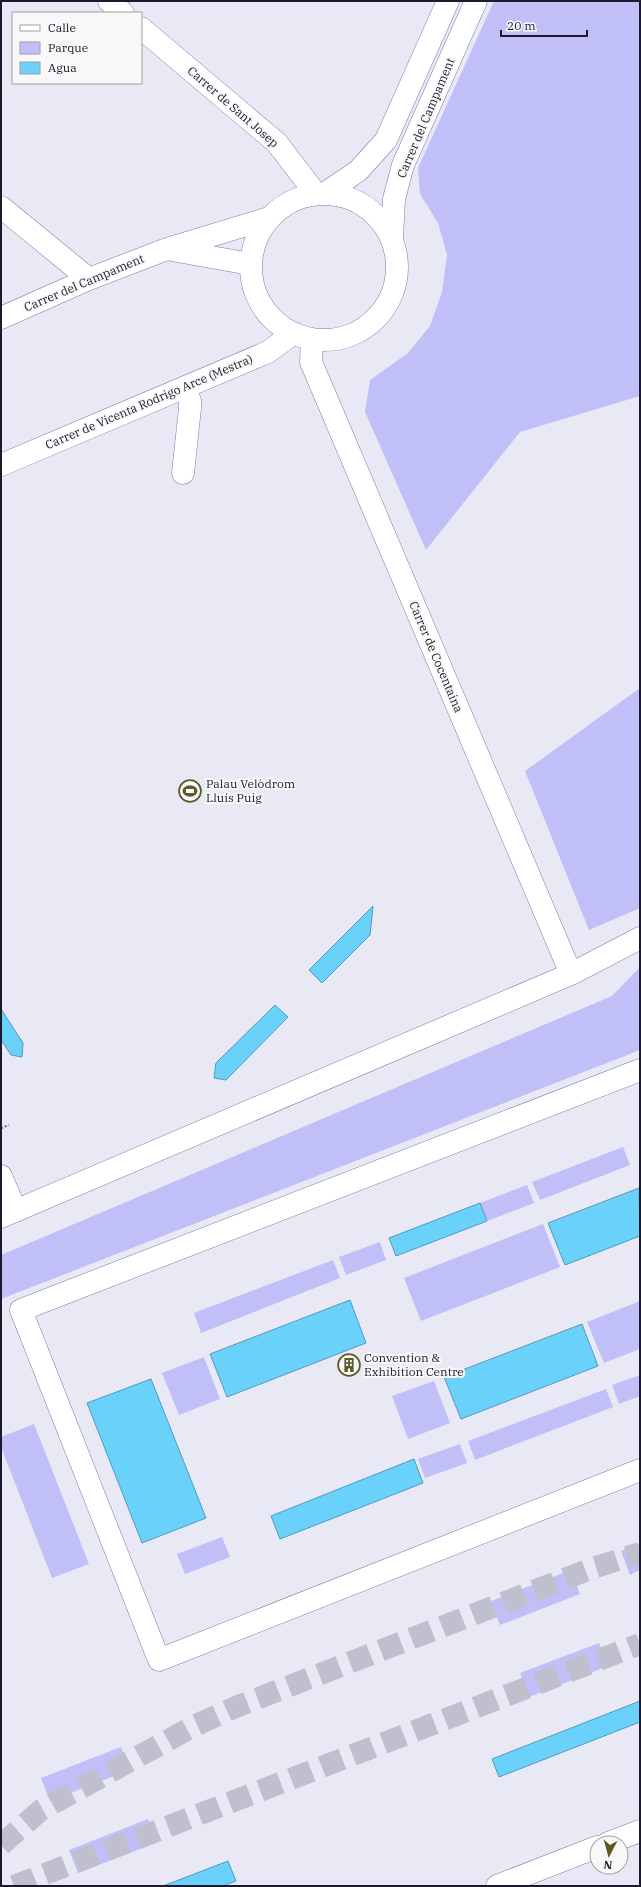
<svg xmlns="http://www.w3.org/2000/svg" width="641" height="1887" viewBox="0 0 641 1887" font-family="'IBM Plex Serif',serif">
  <style>
    .green { fill: #c0bff8 }
    .water { fill: #6ad2fa; stroke: #529abc }
    .lines { fill: none; stroke-linecap: round; stroke-linejoin: round }
    .major-tunnel { stroke: #c0bfcd; stroke-width: 22; stroke-dasharray: 22 11; stroke-linecap: butt }
    .minor-casing { stroke: #7d7baf; stroke-width: 23 }
    .path { stroke: #7b7b8b; stroke-width: 2.5; stroke-dasharray: 2 2; stroke-linecap: butt }
    .minor { stroke: #fff; stroke-width: 22 }
    .labels { text-anchor: middle; stroke-width: 4; stroke-linejoin: round; paint-order: stroke }
    .street-label { font-size: 12px; fill: #1a192d; stroke: #f8f8f8 }
    .poi-label { font-size: 12px; fill: #1a192d; stroke: #f8f8f8; text-anchor: start }
  </style>
  <rect width="100%" height="100%" fill="#e9e9f5"/>
  <path class="green" d="M494,1H640V396L520,432L426,550L365,412L370,380L408,353L430,326L442,292L447,255L438,223L420,194L418,168Z
    M640,688V908L589,930L525,771Z
    M640,967V1050L1,1299V1255L612,996Z
    M623,1147L630,1165L540,1200L532,1182Z
    M527,1185L534,1203L487,1221L480,1203Z
    M543,1224L560,1267L421,1321L404,1278Z
    M380,1242L386,1260L346,1275L339,1257Z
    M333,1260L340,1278L201,1333L194,1313Z
    M640,1301V1349L604,1363L587,1322Z
    M204,1357L220,1399L179,1415L162,1373Z
    M640,1375V1396L619,1404L612,1385Z
    M434,1381L450,1423L408,1439L392,1396Z
    M606,1389L613,1407L475,1460L468,1441Z
    M34,1424L89,1564L52,1578L1,1447V1437Z
    M460,1444L467,1463L425,1478L418,1459Z
    M222,1537L230,1557L185,1574L177,1554Z
    M640,1543V1570L630,1575L621,1551Z
    M571,1570L580,1594L500,1625L491,1601Z
    M599,1643L608,1666L529,1697L520,1673Z
    M121,1747L130,1770L50,1801L41,1778Z
    M148,1819L158,1842L78,1873L69,1850Z"/>
  <path class="water" d="M373,906L370,935L322,983L309,970Z
    M275,1005L288,1017L226,1080L214,1078L216,1063Z
    M1,1009L23,1043L22,1057L11,1055L1,1040Z
    M639,1188L640,1236L565,1265L548,1223Z
    M480,1203L487,1221L396,1256L389,1238Z
    M350,1300L366,1343L227,1397L210,1354Z
    M582,1324L598,1366L461,1419L444,1377Z
    M151,1379L206,1518L142,1543L87,1403Z
    M414,1459L423,1483L280,1539L271,1516Z
    M640,1701V1722L499,1777L492,1759Z
    M228,1861L236,1881L223,1886H163Z"/>
  <g class="lines">
    <path class="major-tunnel" d="M1,1845L41,1810L194,1726L238,1706L593,1568L640,1553
      M14,1886L640,1644"/>
    <g class="minor-casing">
      <path id="minor" d="M109,1L123,13
        M141,28L277,143L316,194
        M251 267a73 73 0 1 1 146 0a73 73 0 1 1-146 0Z
        M324,194L358,171L386,140L448,1
        M1,207L89,279
        M392,239L394,199L403,165L476,1
        M172,250L250,264
        M1,318L89,279L167,249L269,218
        M312,339L311,362L571,974
        M1,465L268,352L294,333
        M183,473L190,408V401L185,387
        M640,1070L21,1310L159,1660L640,1470
        M1,1176L16,1211
        M1,1217L571,974L640,938
        M608,1843L640,1831
        M497,1886L597,1847"/>
    </g>
    <path class="path" d="M1,1128L9,1125"/>
    <use href="#minor" class="minor"/>
  </g>
  <defs>
    <g id="stadium-ring" transform="scale(1.15)"><circle r="9.5" fill="#f8f8f8" stroke="#5d5a27" stroke-width="1.5"/><path d="M0-5a6.5 5 0 1 0 0 10a6.5 5 0 1 0 0-10ZM-3.5-1.8h7v3.6h-7Z" fill="#5d5a27"/></g>
    <g id="building-ring" transform="scale(1.15)"><circle r="9.5" fill="#f8f8f8" stroke="#5d5a27" stroke-width="1.5"/><path d="M-4-6H4V6H1V3H-1V6H-4ZM-2.5-4.3h1.7v1.8h-1.7ZM.8-4.3h1.7v1.8H.8ZM-2.5-1h1.7V.8h-1.7ZM.8-1h1.7V.8H.8Z" fill="#5d5a27"/></g>
  </defs>
  <g fill-rule="evenodd">
    <use href="#stadium-ring" x="190" y="791"/>
    <use href="#building-ring" x="349" y="1365"/>
  </g>
  <g class="labels">
    <g class="street-label">
      <text transform="translate(233 107) rotate(41)" y="4">Carrer de Sant Josep</text>
      <text transform="translate(426 118) rotate(-67)" y="4">Carrer del Campament</text>
      <text transform="translate(84 283) rotate(-23)" y="4">Carrer del Campament</text>
      <text transform="translate(149 402) rotate(-23)" y="4">Carrer de Vicenta Rodrigo Arce (Mestra)</text>
      <text transform="translate(436 657) rotate(67)" y="4">Carrer de Cocentaina</text>
    </g>
    <g class="poi-label">
      <text x="206" y="788">Palau Velòdrom<tspan x="206" dy="14">Lluís Puig</tspan></text>
      <text x="364" y="1362">Convention &amp;<tspan x="364" dy="14">Exhibition Centre</tspan></text>
    </g>
  </g>
  <rect width="641" height="1887" fill="none" stroke="#1a192d" stroke-width="4"/>
  <rect x="12" y="12" width="130" height="72" fill="#f8f8f8" stroke="#9f9fa7"/>
  <rect x="20" y="25" width="20" height="6" fill="#ffffff" stroke="#9f9fa7"/>
  <text x="48" y="32" font-size="12" fill="#1a192d">Calle</text>
  <rect x="20" y="42" width="20" height="12" fill="#c0bff8" stroke="#9f9fa7"/>
  <text x="48" y="52" font-size="12" fill="#1a192d">Parque</text>
  <rect x="20" y="62" width="20" height="12" fill="#6ad2fa" stroke="#9f9fa7"/>
  <text x="48" y="72" font-size="12" fill="#1a192d">Agua</text>
  <g transform="translate(609 1855) rotate(186)"><circle r="19" fill="#f8f8f8" stroke="#9f9fa7"/>
  <path d="M0-3L7 15L0 10L-7 15Z" fill="#5d5a27"/>
  <text y="-6" font-size="11" font-weight="bold" text-anchor="middle" fill="#1a192d">N</text>
  </g>
  <path d="M501 30v6h86v-6" fill="none" stroke="#1a192d" stroke-width="2"/>
  <text x="507" y="30" font-size="12" fill="#1a192d" stroke="#f8f8f8" stroke-width="3" paint-order="stroke">20 m</text>
</svg>
